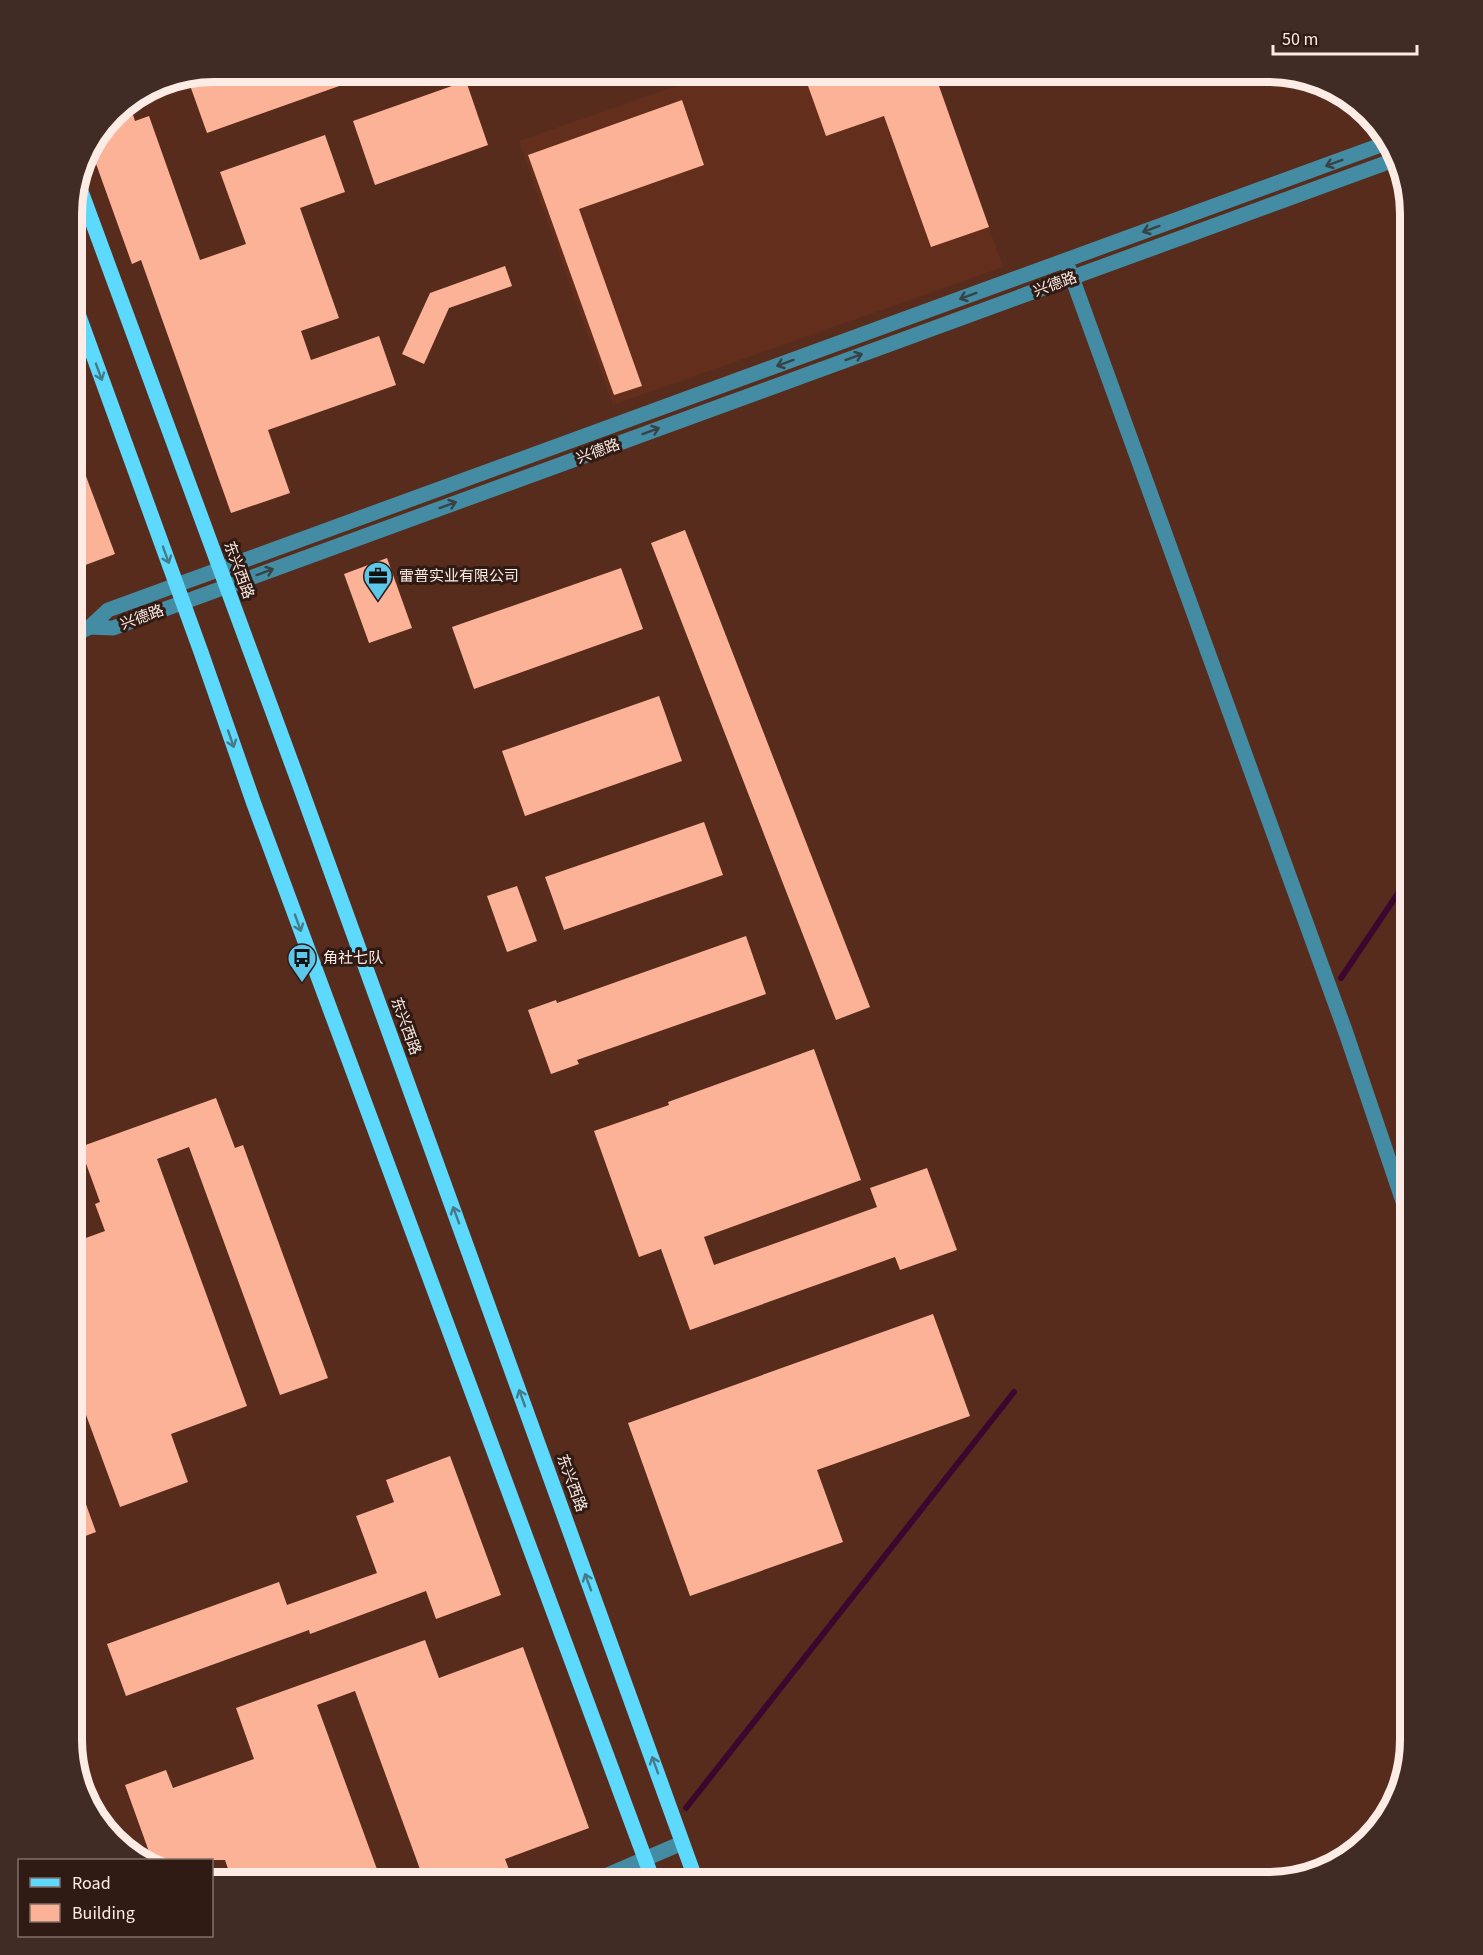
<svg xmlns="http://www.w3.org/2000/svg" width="1483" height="1955" viewBox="0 0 1483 1955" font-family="'Source Sans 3','Noto Sans SC',sans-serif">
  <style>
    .built { fill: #632f1c }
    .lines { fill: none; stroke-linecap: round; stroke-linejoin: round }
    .stream { stroke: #3c072f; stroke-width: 6 }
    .building { fill: #fbb297 }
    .minor { stroke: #438ca3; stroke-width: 15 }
    .major { stroke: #5dd9fe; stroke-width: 15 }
    .oneway { stroke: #374346 }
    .oneway2 { stroke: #467a89 }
    .labels { text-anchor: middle; stroke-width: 6; stroke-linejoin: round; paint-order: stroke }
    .street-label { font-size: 15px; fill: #fdebe5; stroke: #301b14 }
    .poi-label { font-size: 15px; fill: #fdebe5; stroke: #301b14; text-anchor: start }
    .rim { fill: none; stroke: #fdebe5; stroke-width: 8 }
  </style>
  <rect width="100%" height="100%" fill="#582c1c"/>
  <path class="built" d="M716,72H933L1003,267L613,405L519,141Z"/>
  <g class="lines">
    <path class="stream" d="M1341,978L1411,874
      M686,1808L1014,1392"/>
  </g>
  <path class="building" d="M214,72H372L373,74L207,133L187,77Z
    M803,72H934L989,227L931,247L884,116L826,136Z
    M466,81L488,145L375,185L353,121Z
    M682,100L704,165L579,209L642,386L614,395L528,155Z
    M129,102L135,121L149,116L200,260L246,244L220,172L325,135L345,192L300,208L339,318L301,331L311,360L379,336L396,385L268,430L290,493L231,513L141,260L132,264L90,147L120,108Z
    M505,266L512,286L449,308L424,364L402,354L430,293Z
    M72,444H74L115,554L72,570Z
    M685,530L870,1007L836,1020L651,543Z
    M387,558L412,628L369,643L344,574Z
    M621,568L643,629L474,689L452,627Z
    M659,696L682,761L525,816L502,751Z
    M704,822L723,875L564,930L545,877Z
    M517,886L537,941L507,952L487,896Z
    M746,936L766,994L577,1060L579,1064L551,1074L528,1010L556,1000L557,1003Z
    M814,1049L861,1180L704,1237L714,1265L877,1207L870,1188L927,1168L957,1250L900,1270L895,1257L690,1330L661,1249L639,1257L594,1131L669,1105L668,1102Z
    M216,1098L235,1148L243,1145L328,1378L280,1395L189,1147L157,1159L247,1406L171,1434L188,1482L120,1507L72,1377V1243L105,1231L95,1204L100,1202L80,1147Z
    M933,1314L970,1416L817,1470L843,1542L690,1596L628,1423Z
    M450,1456L501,1595L436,1619L426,1591L310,1634L309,1630L126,1696L107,1644L279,1582L287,1605L377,1573L356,1516L394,1502L386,1480Z
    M72,1471H74L96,1532L72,1541Z
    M425,1640L439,1678L523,1647L589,1828L505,1859L510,1872L479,1883H425L355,1691L317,1705L382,1883H233L225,1860H152L125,1785L166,1770L173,1788L254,1759L236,1708Z"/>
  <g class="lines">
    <path class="minor" d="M1069,269L1346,1033L1411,1225
      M90,627L113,628L1394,160
      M72,636L90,627L108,610L1389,142
      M589,1883L682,1843"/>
    <path class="major" d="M78,183L300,786L697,1883
      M72,297L201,652L254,804L654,1883"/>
  </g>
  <defs><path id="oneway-shaft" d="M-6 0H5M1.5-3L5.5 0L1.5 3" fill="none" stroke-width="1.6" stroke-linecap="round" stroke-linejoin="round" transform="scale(1.5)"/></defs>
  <g class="oneway">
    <use href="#oneway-shaft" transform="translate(1334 163) rotate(160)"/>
    <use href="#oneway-shaft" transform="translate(1151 229) rotate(160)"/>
    <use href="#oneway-shaft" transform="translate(968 296) rotate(160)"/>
    <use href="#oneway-shaft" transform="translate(854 357) rotate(-20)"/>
    <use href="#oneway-shaft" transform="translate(785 363) rotate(160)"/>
    <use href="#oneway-shaft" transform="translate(651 431) rotate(-20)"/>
    <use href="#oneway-shaft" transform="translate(448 505) rotate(-20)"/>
    <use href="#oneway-shaft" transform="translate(265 572) rotate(-20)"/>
  </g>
  <g class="oneway2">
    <use href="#oneway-shaft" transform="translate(99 372) rotate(70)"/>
    <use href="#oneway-shaft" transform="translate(166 555) rotate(70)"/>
    <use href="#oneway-shaft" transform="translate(231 739) rotate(71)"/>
    <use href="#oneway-shaft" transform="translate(298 923) rotate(70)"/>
    <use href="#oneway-shaft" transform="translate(456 1215) rotate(-110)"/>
    <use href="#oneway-shaft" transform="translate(522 1398) rotate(-110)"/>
    <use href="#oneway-shaft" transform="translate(588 1582) rotate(-110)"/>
    <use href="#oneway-shaft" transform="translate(655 1765) rotate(-110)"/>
  </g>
  <defs>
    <g id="office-pin" transform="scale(1.5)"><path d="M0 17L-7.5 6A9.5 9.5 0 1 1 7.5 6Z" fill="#5cc7e8" stroke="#301b14"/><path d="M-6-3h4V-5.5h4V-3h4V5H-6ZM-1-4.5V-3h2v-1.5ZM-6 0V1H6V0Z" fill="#111"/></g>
    <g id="bus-pin" transform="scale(1.5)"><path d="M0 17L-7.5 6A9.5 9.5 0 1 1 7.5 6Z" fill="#5cc7e8" stroke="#301b14"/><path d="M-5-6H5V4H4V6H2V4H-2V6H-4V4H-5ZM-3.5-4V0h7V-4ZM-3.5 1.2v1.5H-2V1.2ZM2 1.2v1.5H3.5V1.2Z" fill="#111"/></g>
  </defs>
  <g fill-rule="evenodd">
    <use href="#office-pin" x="378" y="576"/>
    <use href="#bus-pin" x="302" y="958"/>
  </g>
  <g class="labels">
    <g class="street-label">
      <text transform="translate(1055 284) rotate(-20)" y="5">兴德路</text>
      <text transform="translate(598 451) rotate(-20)" y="5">兴德路</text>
      <text transform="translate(239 570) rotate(70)" y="5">东兴西路</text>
      <text transform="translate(142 617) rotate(-20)" y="5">兴德路</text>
      <text transform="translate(406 1026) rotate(70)" y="5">东兴西路</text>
      <text transform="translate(572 1483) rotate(70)" y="5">东兴西路</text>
    </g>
    <g class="poi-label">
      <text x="399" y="581">雷普实业有限公司</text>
      <text x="323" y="963">角社七队</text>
    </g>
  </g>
  <path d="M0 0H1483V1955H0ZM214 82H1268A132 132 0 0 1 1400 214V1740A132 132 0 0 1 1268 1872H214A132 132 0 0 1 82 1740V214A132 132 0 0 1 214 82Z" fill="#402c25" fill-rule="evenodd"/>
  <path class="rim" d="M214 82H1268A132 132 0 0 1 1400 214V1740A132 132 0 0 1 1268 1872H214A132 132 0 0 1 82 1740V214A132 132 0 0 1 214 82Z"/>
  <rect x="18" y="1859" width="195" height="78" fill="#301b14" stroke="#826e68" stroke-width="1.5"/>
  <rect x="30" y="1878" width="30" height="9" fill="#5dd9fe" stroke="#826e68" stroke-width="1.5"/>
  <text x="72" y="1889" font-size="18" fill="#fdebe5">Road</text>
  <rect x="30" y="1904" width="30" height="18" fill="#fbb297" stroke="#826e68" stroke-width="1.5"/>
  <text x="72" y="1919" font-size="18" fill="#fdebe5">Building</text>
  <path d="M1273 45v9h144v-9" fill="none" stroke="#fdebe5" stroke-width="3"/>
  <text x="1282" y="45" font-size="18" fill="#fdebe5" stroke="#301b14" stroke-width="4.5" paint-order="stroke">50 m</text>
</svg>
